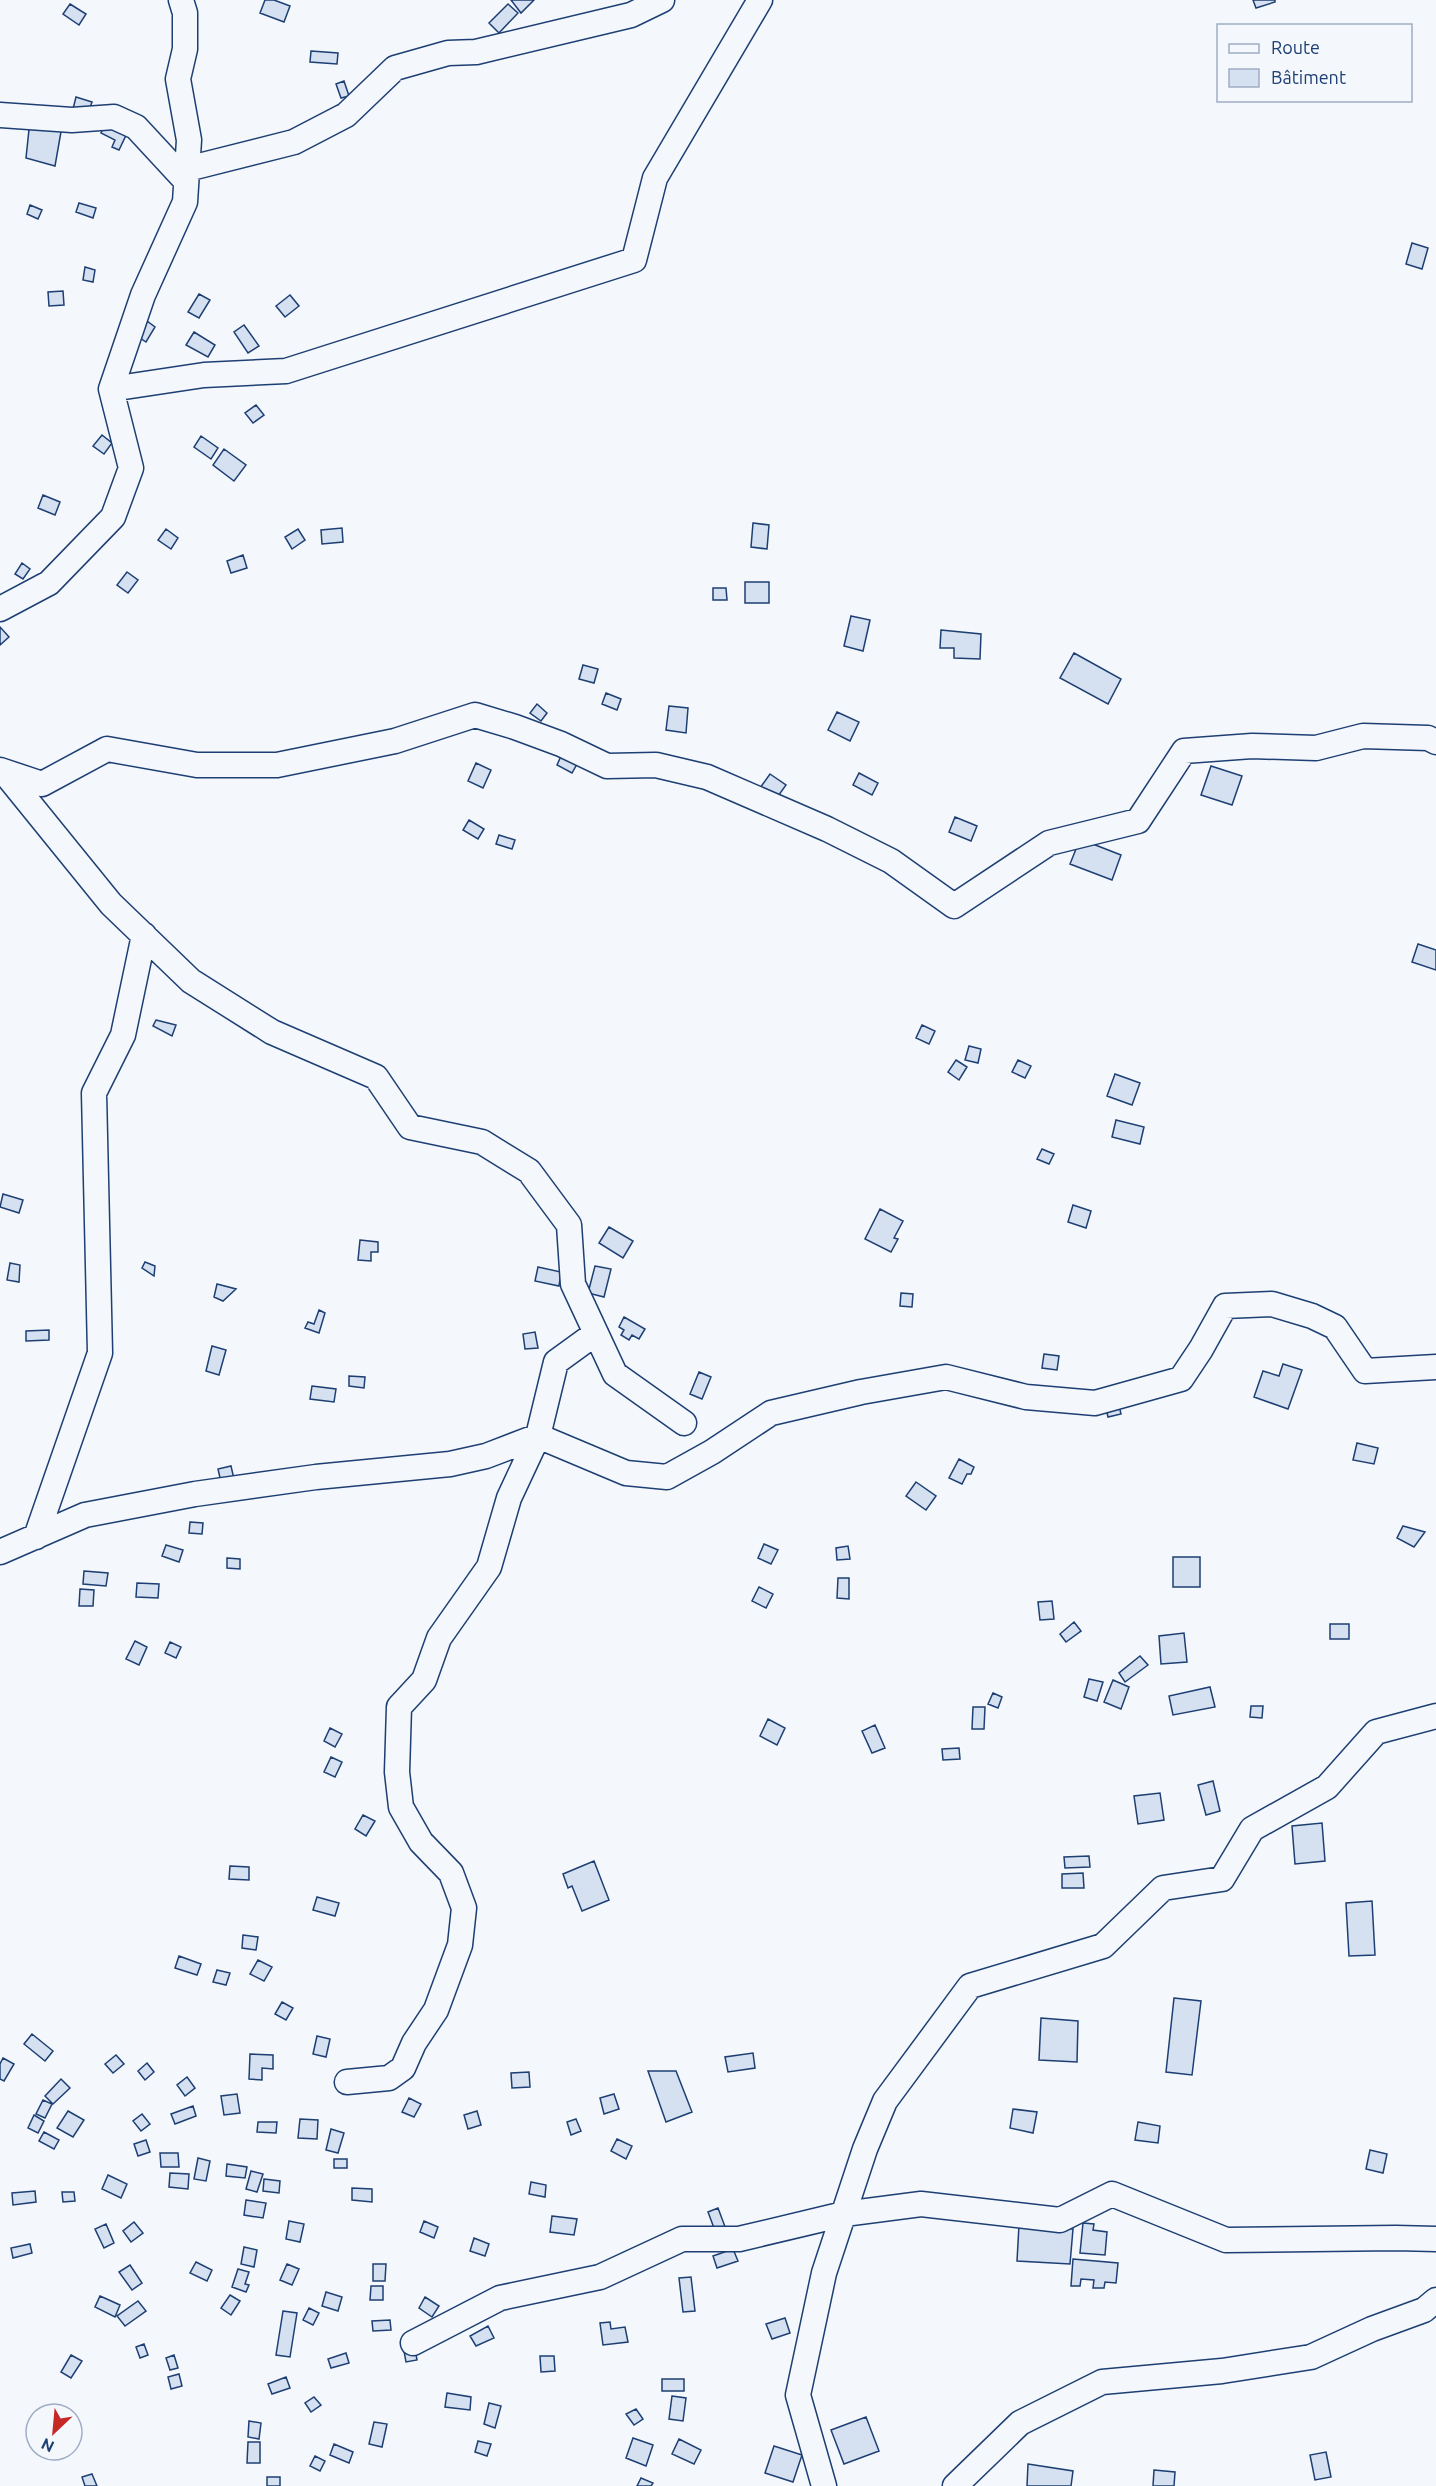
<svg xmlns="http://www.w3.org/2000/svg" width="1436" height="2486" viewBox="0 0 1436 2486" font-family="Ubuntu,sans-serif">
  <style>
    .building { fill: #d5e0f0; stroke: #1d3f73; stroke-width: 1.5 }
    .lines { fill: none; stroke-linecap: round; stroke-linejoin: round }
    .minor-casing { stroke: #1d3f73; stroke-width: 27 }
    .minor { stroke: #f4f7fb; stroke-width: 24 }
  </style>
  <rect width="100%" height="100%" fill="#f4f7fb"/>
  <path class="building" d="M265,0H274L290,6L284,22L260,13Z
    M511,0H534L521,13Z
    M1253,0H1275V2L1256,8Z
    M70,4L86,14L79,25L63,14Z
    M508,4L518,13L499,33L489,23Z
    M311,51L338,53L337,64L310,62Z
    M344,81L349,96L341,98L336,84Z
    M76,97L92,102L88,113L73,109Z
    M30,120L62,126L55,166L26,158Z
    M107,121L128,131L119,150L112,147L115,140L101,133Z
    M79,203L96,208L93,218L76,212Z
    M30,205L42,210L38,219L27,214Z
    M1412,243L1428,248L1422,269L1406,264Z
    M85,267L95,270L93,282L83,280Z
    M63,291L64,305L49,306L48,292Z
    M199,294L210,300L199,318L188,312Z
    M290,295L299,306L285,317L276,306Z
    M147,321L155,327L146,342L137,336Z
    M244,325L259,346L248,353L234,332Z
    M194,332L215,345L208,357L186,345Z
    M256,405L264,415L253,423L245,413Z
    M102,435L112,443L104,454L93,446Z
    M201,436L218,448L211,459L194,447Z
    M224,449L246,465L234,481L213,465Z
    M43,495L60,502L55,515L38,508Z
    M753,523L769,525L767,549L751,547Z
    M342,528L343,542L322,544L321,530Z
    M166,529L178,538L171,549L158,540Z
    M298,529L305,540L292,549L285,537Z
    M243,555L247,568L231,573L227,561Z
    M22,563L30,569L23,579L15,574Z
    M127,572L138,580L128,593L117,585Z
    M745,582H769V603H745Z
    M713,588H726L727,600H713Z
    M851,616L870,620L863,651L844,646Z
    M0,627L9,637L0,645Z
    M941,630L981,634L980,659L954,658V648H940Z
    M1074,653L1121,679L1108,704L1060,678Z
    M583,665L598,669L594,683L579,679Z
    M606,693L621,699L617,710L602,704Z
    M537,704L547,713L541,721L530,713Z
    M669,706L688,708L686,733L666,730Z
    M837,712L859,722L850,741L828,730Z
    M561,756L577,764L572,773L557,765Z
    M476,763L491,770L483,788L468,781Z
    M1211,766L1242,776L1232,805L1201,795Z
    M859,773L878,783L872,795L853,785Z
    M770,774L786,785L776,799L760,788Z
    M955,817L977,826L971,841L949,832Z
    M469,820L484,829L478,839L463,830Z
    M499,835L515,840L512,849L496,844Z
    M1080,839L1121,855L1112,880L1070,864Z
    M1418,944L1436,950V970L1412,962Z
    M156,1020L176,1025L172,1036L153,1026Z
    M922,1025L935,1031L929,1044L916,1038Z
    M969,1046L981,1049L978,1063L965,1060Z
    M956,1060L967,1067L959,1080L948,1072Z
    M1018,1060L1031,1066L1025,1078L1012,1072Z
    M1115,1074L1140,1083L1132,1105L1107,1096Z
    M1116,1120L1144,1127L1140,1144L1112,1137Z
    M1042,1149L1054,1154L1049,1164L1037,1159Z
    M3,1194L23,1200L19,1213L0,1207Z
    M1073,1205L1091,1211L1086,1228L1068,1222Z
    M880,1209L903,1221L894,1238L898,1239L891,1252L865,1239Z
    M609,1227L633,1241L623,1258L599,1243Z
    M360,1240L378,1242V1252H371V1261L358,1260Z
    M145,1262L155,1266L154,1276L142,1268Z
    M10,1263L20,1265L19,1282L7,1280Z
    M595,1266L611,1269L604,1297L588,1293Z
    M538,1267L561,1272L559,1286L535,1281Z
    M217,1284L236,1289L223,1301L214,1297Z
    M901,1293L913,1294L912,1307L900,1306Z
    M319,1310L325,1313L319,1333L305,1328L308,1322L314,1324Z
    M624,1317L645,1329L639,1339L632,1335L629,1340L621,1335L624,1330L619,1327Z
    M49,1330V1340L26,1341V1331Z
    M535,1332L538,1348L525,1349L523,1334Z
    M212,1346L226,1350L219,1375L206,1371Z
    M1044,1354L1059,1356L1057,1370L1042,1368Z
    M1283,1364L1302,1370L1288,1409L1254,1397L1263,1371L1279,1376Z
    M699,1372L711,1377L702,1399L690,1394Z
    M349,1376L365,1377L364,1388L349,1386Z
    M312,1386L336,1389L334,1402L310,1399Z
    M1118,1401L1121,1414L1108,1417L1105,1404Z
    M1357,1443L1378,1448L1374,1464L1353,1460Z
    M959,1459L974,1467L971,1474H967L962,1484L949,1478Z
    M231,1466L234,1479L221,1482L218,1469Z
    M916,1482L936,1496L926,1510L906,1496Z
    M190,1522L203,1523L202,1534L189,1533Z
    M1403,1526L1425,1532L1414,1547L1397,1538Z
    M764,1544L778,1550L771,1564L758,1558Z
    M166,1545L183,1550L179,1562L162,1556Z
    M848,1546L850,1559L837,1560L836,1548Z
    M1173,1557H1200V1587H1173Z
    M227,1558L240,1559V1569L227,1568Z
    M84,1571L108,1573L106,1586L83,1584Z
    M838,1578H849V1599L837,1598Z
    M137,1583L159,1584L158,1598L136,1597Z
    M759,1587L773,1594L766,1608L752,1601Z
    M80,1589L94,1590L93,1606H79Z
    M1052,1601L1054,1619L1040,1620L1038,1602Z
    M1074,1622L1081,1631L1066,1642L1060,1634Z
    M1330,1624H1349V1639H1330Z
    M1184,1633L1187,1662L1161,1664L1159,1636Z
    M135,1641L147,1647L139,1665L126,1659Z
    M170,1642L181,1647L176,1658L165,1653Z
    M1140,1656L1148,1665L1125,1682L1119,1673Z
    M1089,1679L1103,1682L1097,1701L1084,1697Z
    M1113,1680L1129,1687L1121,1709L1104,1702Z
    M1210,1687L1215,1707L1173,1715L1169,1696Z
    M993,1693L1002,1697L998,1708L988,1704Z
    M1251,1706H1263L1262,1718L1250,1717Z
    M973,1707H985L984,1729H972Z
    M768,1719L785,1728L777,1745L760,1736Z
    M875,1725L885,1748L872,1753L862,1731Z
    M330,1728L342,1734L335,1747L324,1741Z
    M959,1748L960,1759L943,1760L942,1749Z
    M331,1757L342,1762L335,1777L324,1772Z
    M1213,1781L1220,1811L1206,1815L1198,1785Z
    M1160,1793L1164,1820L1138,1824L1134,1796Z
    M363,1815L375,1821L366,1836L355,1829Z
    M1322,1823L1325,1861L1295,1864L1292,1826Z
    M1089,1856L1090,1867L1065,1868L1064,1857Z
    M594,1861L609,1900L582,1911L572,1886L568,1888L563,1874Z
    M230,1866L249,1867V1880L229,1879Z
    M1083,1873L1084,1888H1062V1874Z
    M317,1897L339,1903L335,1916L313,1910Z
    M1372,1901L1375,1955L1349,1956L1346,1903Z
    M243,1935L258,1937L256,1950L242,1948Z
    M179,1956L201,1964L197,1975L175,1968Z
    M258,1960L272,1967L264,1981L250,1974Z
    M217,1970L230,1973L226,1985L213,1982Z
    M1174,1998L1201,2001L1192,2075L1166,2072Z
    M282,2002L293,2008L286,2020L275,2014Z
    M1041,2018L1078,2021L1077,2062L1039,2060Z
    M32,2034L53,2051L45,2061L24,2044Z
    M317,2036L330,2039L326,2057L313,2054Z
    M753,2053L755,2068L728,2072L725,2057Z
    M250,2054L273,2055V2069L262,2068V2080L249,2079Z
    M116,2055L124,2064L113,2073L105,2064Z
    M3,2058L14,2064L4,2081L0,2079V2064Z
    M147,2063L154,2072L145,2080L138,2071Z
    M648,2071H676L692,2112L666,2122Z
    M529,2072L530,2087L512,2088L511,2073Z
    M187,2077L195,2088L185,2096L177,2085Z
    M61,2079L70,2088L53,2104L45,2096Z
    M237,2094L240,2113L224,2115L221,2096Z
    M614,2094L619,2109L604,2114L600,2098Z
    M409,2098L421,2104L414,2117L402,2112Z
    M43,2100L52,2104L45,2118L36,2114Z
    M193,2106L196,2116L175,2124L171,2114Z
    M1013,2109L1037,2112L1033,2133L1010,2128Z
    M68,2111L84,2120L73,2137L57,2128Z
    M477,2111L481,2125L468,2129L464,2115Z
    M142,2114L150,2124L141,2131L133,2121Z
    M34,2115L44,2121L38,2133L28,2128Z
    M300,2119L318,2120L317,2139L298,2138Z
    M576,2119L581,2131L571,2135L567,2122Z
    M258,2122H277L276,2133L257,2132Z
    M1138,2122L1160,2126L1158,2143L1135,2140Z
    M331,2129L344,2133L338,2153L326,2150Z
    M44,2132L59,2140L54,2149L39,2141Z
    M617,2139L632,2146L626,2159L611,2151Z
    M146,2140L150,2152L138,2156L134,2144Z
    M1370,2150L1387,2154L1383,2173L1366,2169Z
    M160,2153H178L179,2167H161Z
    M198,2158L210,2161L206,2181L194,2179Z
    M334,2159H347V2168H334Z
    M227,2164L247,2167L245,2178L226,2176Z
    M251,2171L263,2174L257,2192L246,2189Z
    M170,2173L189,2174L188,2189L169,2187Z
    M108,2175L127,2184L121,2198L102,2189Z
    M264,2179L280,2181L279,2193L263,2191Z
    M531,2182L546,2185L545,2197L529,2194Z
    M352,2188L372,2189V2202L352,2200Z
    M35,2191L36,2202L13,2205L12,2193Z
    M62,2192H74L75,2201L63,2202Z
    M246,2200L266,2203L263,2218L244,2215Z
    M718,2208L727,2232L717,2236L708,2212Z
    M552,2216L577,2219L574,2235L550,2232Z
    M289,2221L304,2224L300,2242L286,2239Z
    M424,2221L438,2227L434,2238L420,2232Z
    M134,2222L143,2233L131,2242L123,2231Z
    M1083,2223L1094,2224L1093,2230L1107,2232L1105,2255L1080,2253Z
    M106,2224L114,2243L104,2248L95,2229Z
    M1019,2225L1073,2229L1070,2264L1017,2261Z
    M474,2238L489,2244L485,2256L470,2251Z
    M30,2244L32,2253L13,2258L11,2248Z
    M244,2247L257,2250L254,2267L241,2264Z
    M733,2249L738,2261L717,2268L713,2256Z
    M1073,2259L1118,2263L1116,2283L1105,2282L1104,2288H1093L1094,2280L1081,2279L1080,2286H1071Z
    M196,2262L212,2270L207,2281L190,2273Z
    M287,2264L299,2269L292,2285L280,2280Z
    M373,2264H386L385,2281H373Z
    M130,2265L142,2283L132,2290L119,2272Z
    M238,2269L249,2272L245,2284L249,2285L246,2292L232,2287Z
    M691,2277L695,2311L683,2312L679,2278Z
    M371,2286H383V2300H370Z
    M326,2292L342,2297L338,2311L322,2306Z
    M230,2295L240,2301L231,2315L221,2308Z
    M100,2296L120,2305L115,2317L95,2307Z
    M425,2297L439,2306L432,2317L419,2308Z
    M138,2301L146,2311L125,2326L117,2316Z
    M309,2308L319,2313L313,2325L303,2320Z
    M283,2311L297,2313L290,2357L276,2355Z
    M785,2318L790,2333L772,2339L766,2324Z
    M390,2320L391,2330L373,2331L372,2321Z
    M610,2322L611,2329L625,2327L628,2342L603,2345L600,2323Z
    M488,2326L494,2338L476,2346L470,2336Z
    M144,2344L148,2355L140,2358L136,2347Z
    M415,2349L417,2360L406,2362L404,2351Z
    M346,2353L349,2363L331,2368L328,2359Z
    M71,2355L82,2361L71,2378L61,2372Z
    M174,2355L178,2368L170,2370L166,2358Z
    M540,2356H554L555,2371L541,2372Z
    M179,2374L182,2386L171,2389L168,2377Z
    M286,2377L290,2388L272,2394L268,2384Z
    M662,2379H684V2391H662Z
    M447,2393L471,2397L470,2410L445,2407Z
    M672,2396L686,2398L683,2421L669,2419Z
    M314,2397L321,2405L311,2412L305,2403Z
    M489,2403L501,2406L495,2428L484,2424Z
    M636,2409L643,2419L634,2425L626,2414Z
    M866,2417L879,2451L844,2464L831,2430Z
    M249,2421L261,2423L259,2439L248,2437Z
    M374,2422L387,2424L382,2447L369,2444Z
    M633,2438L653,2445L646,2466L626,2458Z
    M679,2439L701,2450L694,2464L672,2454Z
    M478,2441L491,2444L487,2456L475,2452Z
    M248,2442H260V2463H247Z
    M334,2444L353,2452L349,2463L330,2455Z
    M774,2446L802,2455L793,2482L765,2473Z
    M1326,2452L1331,2477L1315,2480L1310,2455Z
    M315,2456L325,2461L320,2471L310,2466Z
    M1028,2464L1073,2471L1071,2486H1027Z
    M1154,2470L1175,2472L1174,2486H1153Z
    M92,2474L97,2486H85L82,2477Z
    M267,2477H280V2486H267Z
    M641,2478L653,2483L651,2486H637Z"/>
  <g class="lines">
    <g class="minor-casing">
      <path id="minor" d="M0,115L72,120L114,117L136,127L186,181
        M187,169L294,142L346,115L395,68L448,53L476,52L631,15L662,0
        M111,389L204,375L286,371L634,260L655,178L760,0
        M0,609L49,583L113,517L131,468L111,389L143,295L185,202L189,140L178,79L185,49V13L181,0
        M0,770L42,784L107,749L197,765H277L395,741L475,715L515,727L561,744L607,766L656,765L707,777L827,829L891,861L954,906L1049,843L1138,821L1184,751L1252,746L1316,748L1363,736L1428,738L1436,742
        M4,772L111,904L191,981L272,1032L376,1077L410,1127L482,1142L529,1171L569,1225L573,1284L615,1374L684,1423
        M36,1537L100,1353L94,1093L123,1035L144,935
        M0,1552L85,1515L195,1494L316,1477L450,1464L486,1456L538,1436L626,1473L667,1477L712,1452L771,1413L861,1392L946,1377L1026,1397L1095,1403L1181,1379L1201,1349L1225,1306L1272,1304L1312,1316L1335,1327L1365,1371L1436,1367
        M347,2082L389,2078L403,2068L414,2043L436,2010L460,1945L464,1908L451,1873L421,1842L401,1807L397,1772L399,1707L424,1680L439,1638L489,1567L509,1498L538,1436L556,1362L596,1333
        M413,2343L500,2298L600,2277L682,2239H739L844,2214L921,2204L1060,2220L1112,2194L1226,2240L1396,2238L1436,2239
        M824,2486L798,2395L824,2273L865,2149L885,2101L970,1986L1103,1946L1163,1888L1222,1879L1252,1829L1327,1787L1376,1732L1436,1716
        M955,2486L1020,2423L1102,2382L1222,2371L1311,2357L1372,2329L1424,2310L1436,2300"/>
    </g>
    <use href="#minor" class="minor"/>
  </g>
  <rect x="1217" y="24" width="195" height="78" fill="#f4f7fb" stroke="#9eadc5" stroke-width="1.5"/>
  <rect x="1229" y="44" width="30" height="9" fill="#f4f7fb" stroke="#9eadc5" stroke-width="1.5"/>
  <text x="1271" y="54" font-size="18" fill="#1d3f73">Route</text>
  <rect x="1229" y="69" width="30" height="18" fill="#d5e0f0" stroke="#9eadc5" stroke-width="1.5"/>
  <text x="1271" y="84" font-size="18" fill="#1d3f73">Bâtiment</text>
  <g transform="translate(54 2432) rotate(206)"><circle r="28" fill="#f4f7fb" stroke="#9eadc5" stroke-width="1.5"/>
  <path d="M0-4.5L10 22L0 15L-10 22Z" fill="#c62828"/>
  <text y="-9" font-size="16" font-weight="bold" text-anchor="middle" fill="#1d3f73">N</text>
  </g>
</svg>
